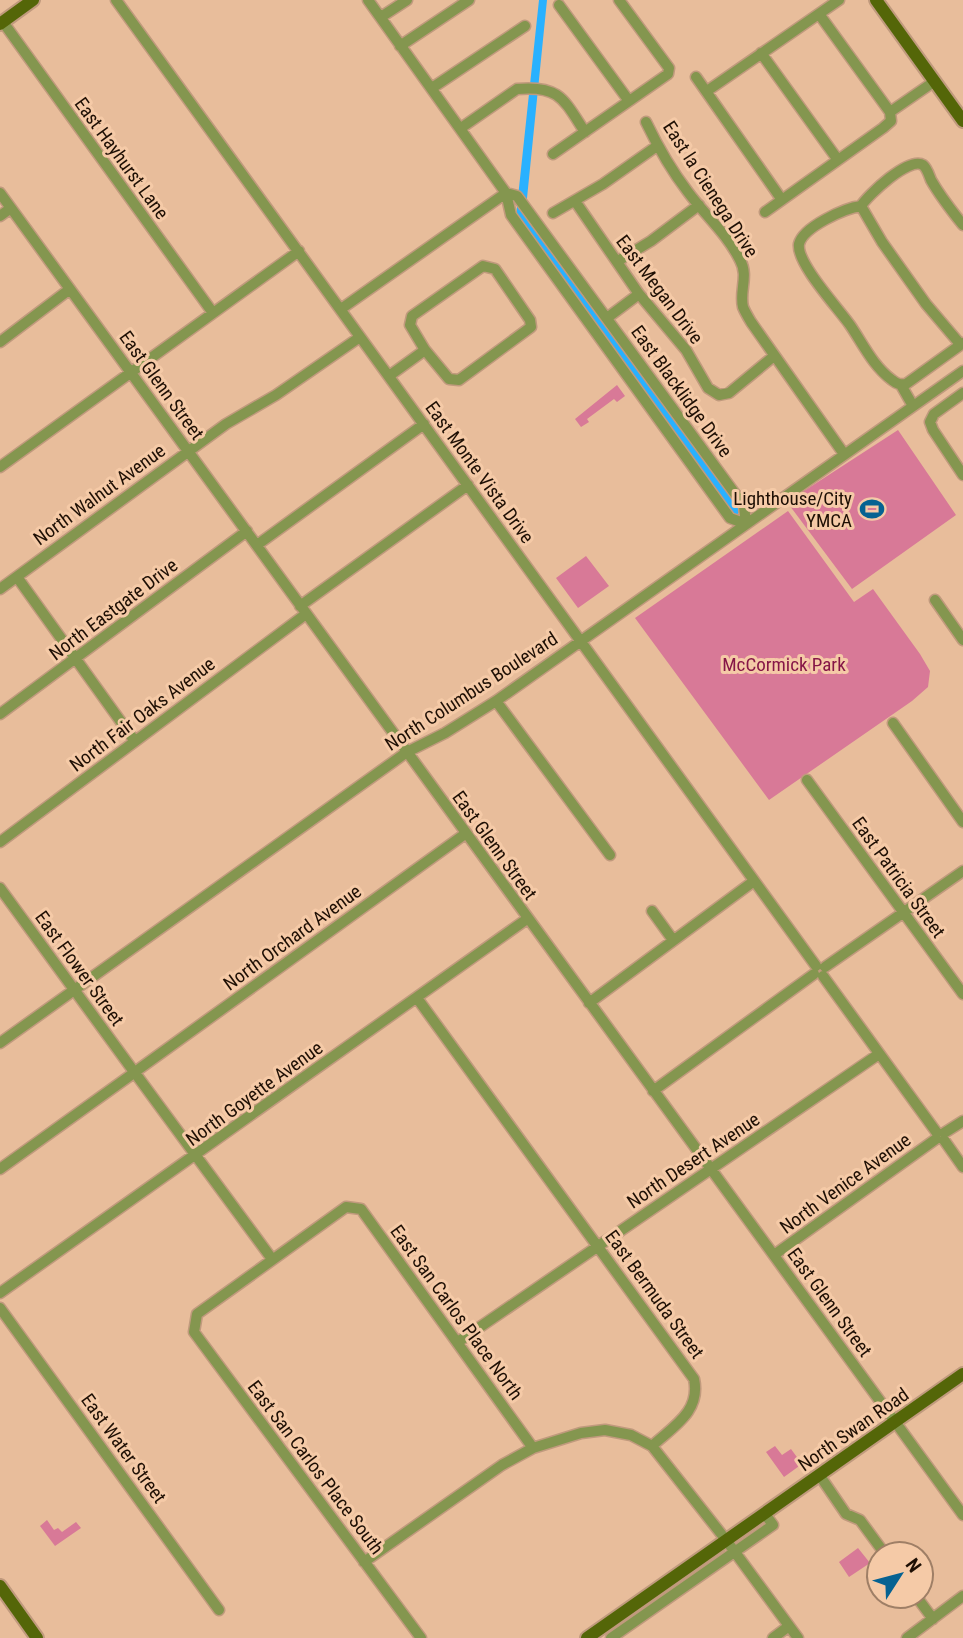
<svg xmlns="http://www.w3.org/2000/svg" width="963" height="1638" viewBox="0 0 963 1638" font-family="'Roboto Condensed',sans-serif">
  <style>
    .green { fill: #d87997 }
    .water { fill: #29b1ff }
    .lines { fill: none; stroke-linecap: round; stroke-linejoin: round }
    .minor-casing { stroke: #c09a7d; stroke-width: 13 }
    .major-casing { stroke: #c09a7d; stroke-width: 16 }
    .minor { stroke: #84964f; stroke-width: 10 }
    .major { stroke: #546608; stroke-width: 12 }
    .labels { text-anchor: middle; stroke-width: 6; stroke-linejoin: round; paint-order: stroke }
    .street-label { font-size: 19px; fill: #1e0f04; stroke: #f5caa7 }
    .poi-label { font-size: 19px; fill: #1e0f04; stroke: #f5caa7; text-anchor: end }
    .park-label { font-size: 19px; fill: #861647; stroke: #f5caa7 }
  </style>
  <rect width="100%" height="100%" fill="#e8bd9b"/>
  <path class="green" d="M617,385L625,396L617,402L614,399L587,419L589,422L581,427L575,419Z
    M898,430L956,515L852,589L787,502Z
    M788,511L854,602L873,589L920,654L930,671L928,687L912,701L769,800L635,618Z
    M586,556L609,586L578,608L556,578Z
    M775,1446L782,1455L791,1449L802,1464L784,1477L766,1452Z
    M47,1520L54,1530L58,1528L62,1532L76,1522L81,1528L55,1546L40,1526Z
    M858,1548L870,1563L849,1577L839,1562Z"/>
  <path class="water" d="M539,0H547L527,198V220L741,511L734,517L516,216Z"/>
  <g class="lines">
    <g class="minor-casing">
      <path id="minor" d="M116,0L816,966
        M368,0L506,193L511,215L730,518L746,524L744,506L517,196L506,193
        M559,5L629,101
        M819,14L890,112
        M381,17L407,0
        M3,22L213,313
        M400,46L469,0
        M761,53L838,160
        M696,77L782,200
        M432,88L525,26
        M707,91L839,0
        M890,112L935,81
        M646,122C658,147 671,170 688,192C705,215 727,234 740,260C749,276 739,291 743,307C745,312 748,317 751,322L844,454
        M461,128L517,89C560,85 564,100 585,132
        M553,154L668,74L669,68L619,0
        M0,193L963,1515
        M575,201L639,294L686,350L708,388L719,395L729,393L774,356
        M861,206C845,208 803,227 799,244C796,263 839,309 850,325C863,344 873,366 892,380C897,384 900,385 906,384L963,343
        M861,206L882,242L926,304L960,344
        M861,206C868,195 909,156 923,165C927,168 929,175 931,180C940,196 951,210 963,225
        M765,212L883,128L891,121L890,112
        M553,213L603,184L657,146
        M0,216L11,208
        M618,261L651,241L699,205
        M341,309L506,193
        M607,318L639,294
        M0,342L70,289
        M389,376L425,350L449,379L459,380L531,327L530,320L495,269L483,266L412,316L410,325L425,350
        M901,385L913,406
        M963,393L934,414L930,422L933,430L963,475
        M0,467L299,251
        M257,545L424,424
        M17,577L134,740
        M0,589L226,424L276,395L360,337
        M935,600L963,640
        M300,606L468,485
        M496,701L610,855
        M0,714L247,531
        M893,723L963,822
        M807,780L963,994
        M0,842L306,614
        M0,888L132,1069
        M652,911L673,940
        M825,967L963,871
        M823,976L937,1133
        M589,1003L754,881
        M0,1043L407,752L445,733L496,701L963,371
        M139,1069L465,834
        M138,1077L272,1259
        M653,1091L814,974
        M944,1133L963,1121
        M944,1140L963,1167
        M0,1169L131,1075
        M774,1255L936,1139
        M0,1293L527,919
        M0,1308L219,1610
        M458,1342L879,1054
        M652,1446L726,1540L798,1638
        M820,1476L846,1514L860,1520L885,1554
        M364,1562L502,1465L533,1448L581,1433L605,1430L631,1435L652,1446C674,1426 701,1411 694,1379L417,998
        M916,1596L933,1619
        M421,1638L194,1332L197,1314L346,1207L361,1209L533,1448
        M611,1638L773,1525L765,1514
        M773,1638L789,1626
        M907,1638L963,1596"/>
    </g>
    <g class="major-casing">
      <path id="major" d="M876,0L963,121
        M0,24L33,0
        M0,1586L37,1638
        M587,1638L963,1374"/>
    </g>
    <use href="#minor" class="minor"/>
    <use href="#major" class="major"/>
  </g>
  <defs>
    <g id="stadium-bare" transform="scale(1.89)"><path d="M0-5a6.5 5 0 1 0 0 10a6.5 5 0 1 0 0-10ZM-3.5-1.8h7v3.6h-7Z" fill="#066292" stroke="#f5caa7" stroke-width="2.5" paint-order="stroke"/></g>
  </defs>
  <g fill-rule="evenodd">
    <use href="#stadium-bare" x="872" y="509"/>
  </g>
  <g class="labels">
    <g class="street-label">
      <text transform="translate(122 158) rotate(54)" y="7">East Hayhurst Lane</text>
      <text transform="translate(711 189) rotate(57)" y="7">East la Cienega Drive</text>
      <text transform="translate(660 289) rotate(53)" y="7">East Megan Drive</text>
      <text transform="translate(162 385) rotate(54)" y="7">East Glenn Street</text>
      <text transform="translate(682 391) rotate(54)" y="7">East Blacklidge Drive</text>
      <text transform="translate(480 472) rotate(54)" y="7">East Monte Vista Drive</text>
      <text transform="translate(99 494) rotate(-36)" y="7">North Walnut Avenue</text>
      <text transform="translate(113 609) rotate(-37)" y="7">North Eastgate Drive</text>
      <text transform="translate(471 691) rotate(-33)" y="7">North Columbus Boulevard</text>
      <text transform="translate(142 714) rotate(-37)" y="7">North Fair Oaks Avenue</text>
      <text transform="translate(495 845) rotate(54)" y="7">East Glenn Street</text>
      <text transform="translate(899 877) rotate(54)" y="7">East Patricia Street</text>
      <text transform="translate(292 937) rotate(-36)" y="7">North Orchard Avenue</text>
      <text transform="translate(80 968) rotate(54)" y="7">East Flower Street</text>
      <text transform="translate(254 1093) rotate(-36)" y="7">North Goyette Avenue</text>
      <text transform="translate(693 1160) rotate(-34)" y="7">North Desert Avenue</text>
      <text transform="translate(845 1183) rotate(-36)" y="7">North Venice Avenue</text>
      <text transform="translate(655 1294) rotate(54)" y="7">East Bermuda Street</text>
      <text transform="translate(830 1302) rotate(54)" y="7">East Glenn Street</text>
      <text transform="translate(457 1312) rotate(54)" y="7">East San Carlos Place North</text>
      <text transform="translate(853 1429) rotate(-35)" y="7">North Swan Road</text>
      <text transform="translate(124 1448) rotate(54)" y="7">East Water Street</text>
      <text transform="translate(316 1467) rotate(53)" y="7">East San Carlos Place South</text>
    </g>
    <g class="poi-label">
      <text x="852" y="505">Lighthouse/City<tspan x="852" dy="22">YMCA</tspan></text>
    </g>
    <g class="park-label">
      <text x="784" y="671">McCormick Park</text>
    </g>
  </g>
  <g transform="translate(900 1575) rotate(54)"><circle r="33" fill="#f5caa7" stroke="#9f7f66" stroke-width="2"/>
  <path d="M0-5L12 26L0 18L-12 26Z" fill="#066292"/>
  <text y="-10" font-size="19" font-weight="bold" text-anchor="middle" fill="#1e0f04">N</text>
  </g>
</svg>
